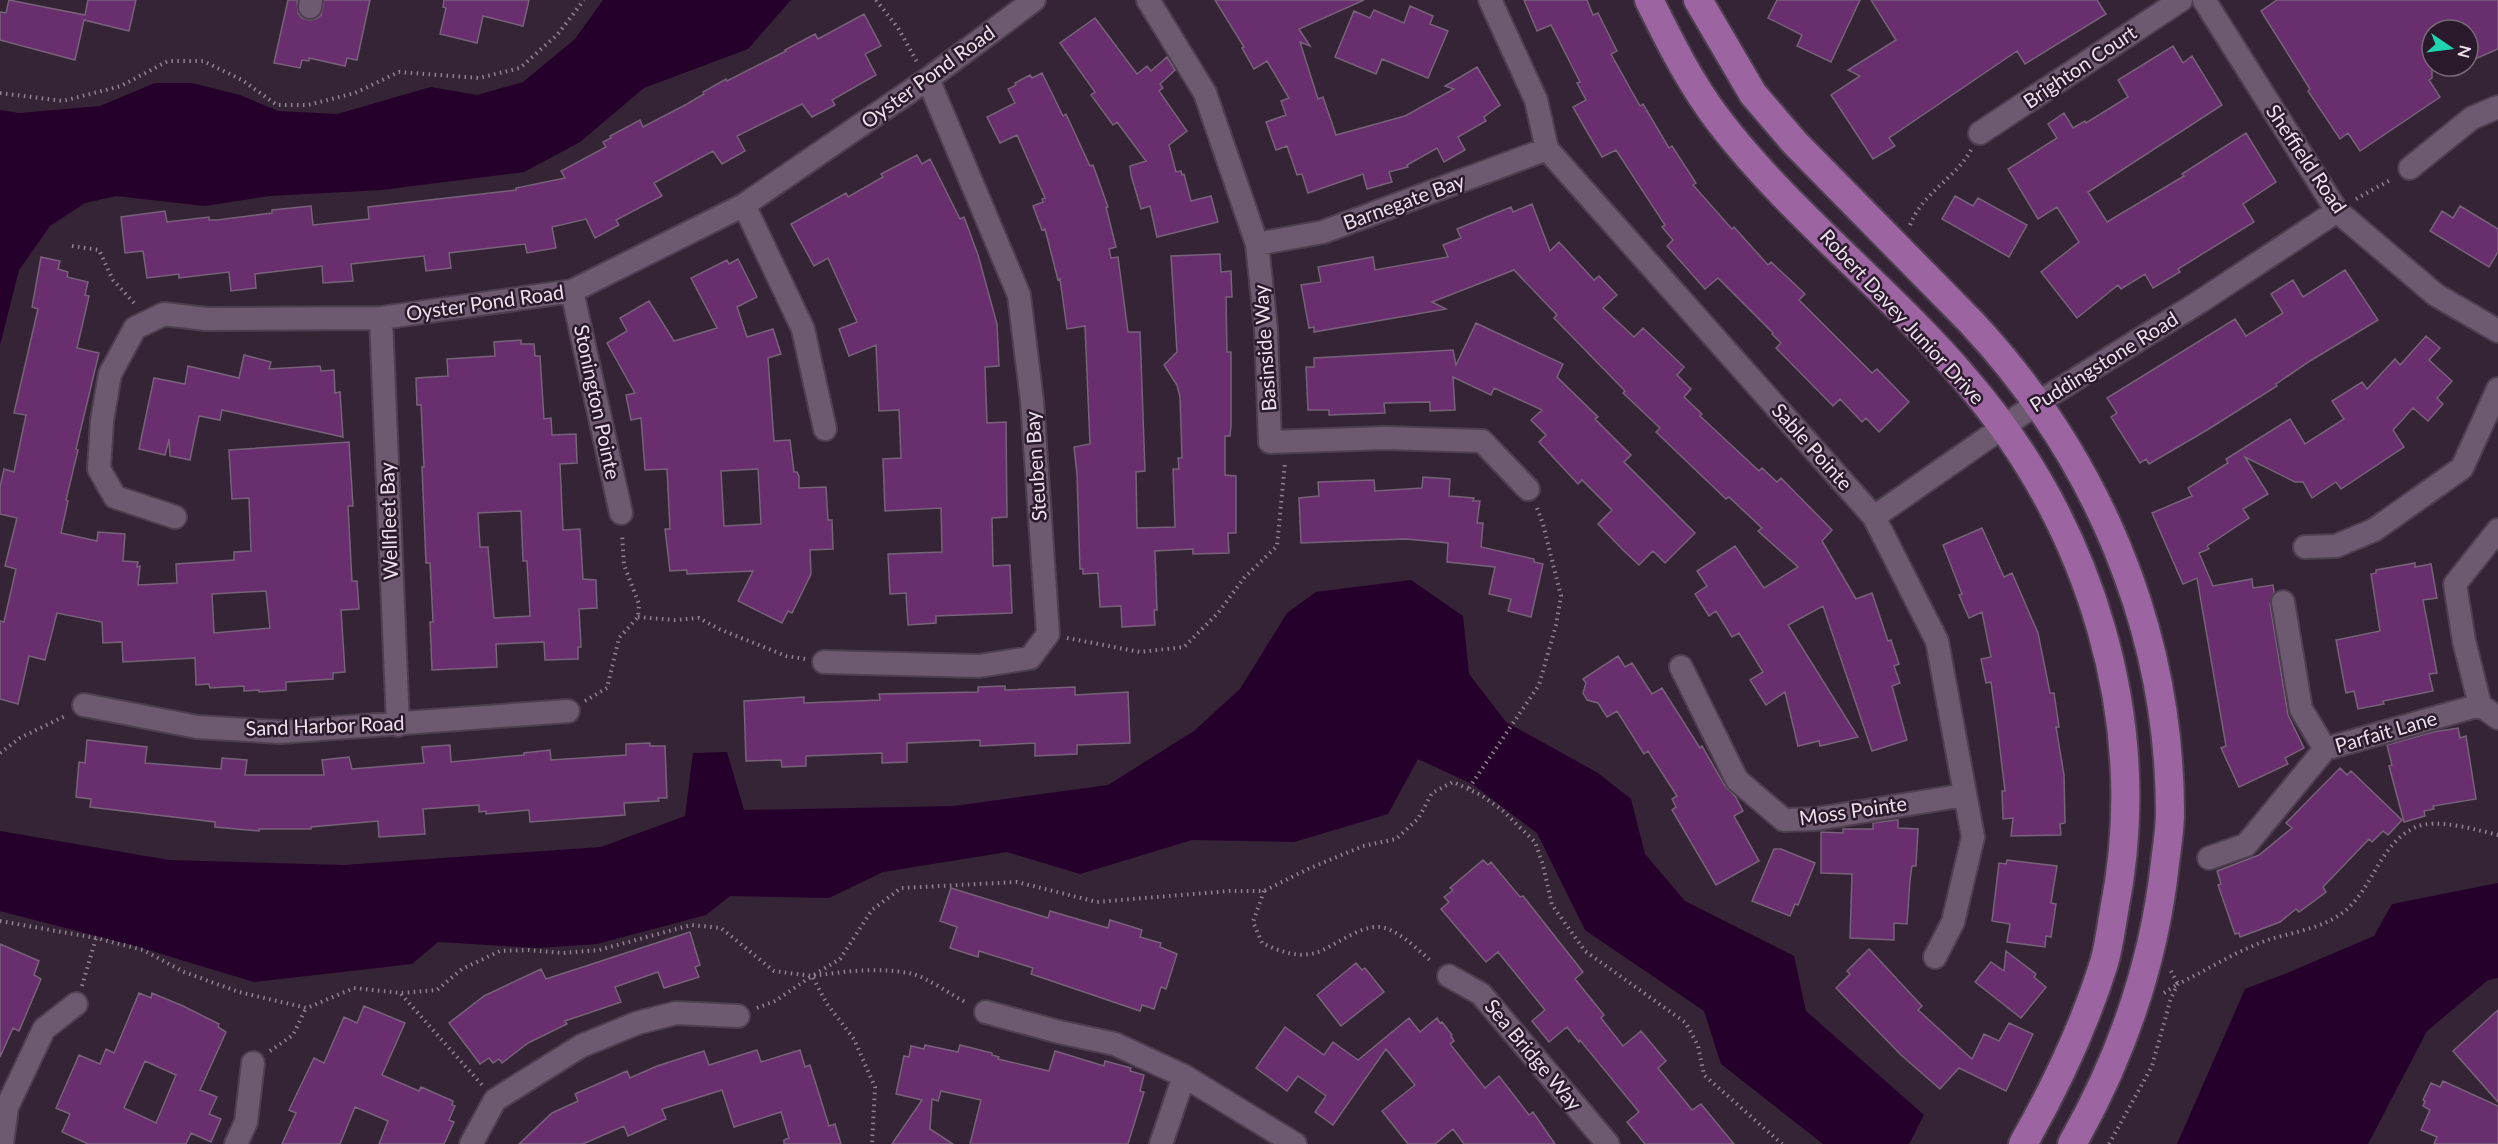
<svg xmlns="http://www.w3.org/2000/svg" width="2498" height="1144" viewBox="0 0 2498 1144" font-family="Lato,sans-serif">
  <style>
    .water { fill: #25002a }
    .building { fill: #682e6e; stroke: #776279; stroke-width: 1.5; fill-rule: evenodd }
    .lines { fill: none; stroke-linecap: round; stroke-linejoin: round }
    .minor-casing { stroke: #4e3f50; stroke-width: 26 }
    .major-casing { stroke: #4e3f50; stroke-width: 32 }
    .path { stroke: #918292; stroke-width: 4; stroke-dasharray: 1.5 4.5; stroke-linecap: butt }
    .minor { stroke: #6e5a70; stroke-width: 22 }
    .major { stroke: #9c65a1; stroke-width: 28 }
    .labels { text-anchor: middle; stroke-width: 5; stroke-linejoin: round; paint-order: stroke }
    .street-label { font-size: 20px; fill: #ede1ed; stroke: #2b192c }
  </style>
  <rect width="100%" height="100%" fill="#352336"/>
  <path class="water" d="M603,0H791L748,49L644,88L580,142L524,172L381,190L269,196L205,206L116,196L85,203L50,226L19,270L0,345V110L19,113L100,106L155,83H192L240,95L278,111L337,114L431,87L477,95L523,82L575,39Z
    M1411,580L1463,616L1469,674L1506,722L1598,773L1631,799L1645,854L1685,901L1794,956L1806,1011L1924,1115L1909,1144H1823L1721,1064L1704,1011L1585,930L1537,833L1472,784L1418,759L1388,814L1294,842L1192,840L1080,874L1007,852L883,872L829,898L730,896L706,915L597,944L538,948L438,942L412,964L254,982L135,946L0,911V831L169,860L344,865L601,847L685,816L693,753L727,752L744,810L954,806L1108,785L1194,731L1240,689L1287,613L1316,592Z
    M2498,883V978L2488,980L2427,1031L2368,1144H2177L2245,989L2287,973L2374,936L2392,904Z"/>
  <path class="building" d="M9,0L85,15L88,0H136L129,31L84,20L75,60L0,40V12L6,13Z
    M288,0H297L298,13L302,18L309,20L316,19L321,15L324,0H370L357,60L347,58L345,66L309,58V61L302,60L300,68L274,63Z
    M444,0H529L523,26L483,16L477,43L440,34L446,8L443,7Z
    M1215,0H1364L1299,29L1310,46L1300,42L1318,99L1323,97L1336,135L1405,116L1454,89L1445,86L1477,67L1500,105L1484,117L1486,121L1458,137L1465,150L1444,162L1437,148L1407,165L1408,167L1389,172L1392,182L1367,189L1363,174L1308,193L1302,174L1297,175L1287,146L1276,150L1266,122L1286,115L1281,101L1289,98L1267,61L1254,69L1242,48L1244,47Z
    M1524,0H1587L1593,15L1598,13L1617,51L1611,54L1640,106L1643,104L1669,148L1672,146L1696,183L1693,185L1732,229L1734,227L1768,265L1771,262L1805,294L1799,300L1872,373L1877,369L1909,402L1879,432L1866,418L1862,422L1840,399L1833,406L1776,348L1781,343L1772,334L1773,333L1718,278L1705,289L1667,246L1673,240L1662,227L1665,225L1616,150L1602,157L1586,130L1573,107L1586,100L1577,83L1580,82L1551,25L1537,31Z
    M1777,0H1860L1831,62L1797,46L1802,35L1768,18Z
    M1871,0H2097L2106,14L2025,64L2017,51L1889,138L1895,146L1873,159L1831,95L1860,76L1848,70L1896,40Z
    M2277,0H2498V49L2468,62V30H2432V78L2429,80L2440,97L2360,151L2348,133L2340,139L2308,91L2310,89L2261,11Z
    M1410,6L1433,16L1430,24L1448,31L1428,78L1382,59L1376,74L1335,57L1354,11L1370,18L1374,10L1404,23Z
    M864,14L881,46L865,54L876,75L832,100L835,105L812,117L802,104L737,136L745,151L722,164L713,151L654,183L662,196L616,220L619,225L595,238L586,219L552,227L556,248L527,253L525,244L449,253L451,268L426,271L424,256L351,264L353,281L323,283L322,266L255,274L256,288L231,291L229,272L179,278V274L147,278L143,251L125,253L121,217L165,211L167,222L209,217V220H217L272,213V210L311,206L313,225L369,219L368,207L516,190V188L565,178L561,171L606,147L603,142L611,138L610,136L640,120L643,127L687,104L704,94L703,92L726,79L727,81L786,51L785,50L815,34L818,39Z
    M1095,18L1137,74L1147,66L1151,71L1167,57L1175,70L1160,84L1163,88L1159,91L1187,131L1169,145L1176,172L1181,171L1182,175L1184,174L1191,201L1211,196L1218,222L1157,237L1150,206L1141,209L1131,175L1130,166L1146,161L1117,122L1113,125L1091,95L1095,92L1060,43Z
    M2173,46L2183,63L2192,56L2222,105L2088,192L2107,222L2184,176L2182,174L2246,133L2276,182L2243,204L2254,222L2178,269L2180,272L2153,288L2145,274L2121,289L2118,285L2077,318L2041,272L2079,242L2057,207L2038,219L2008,169L2057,138L2048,124L2064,113L2073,128L2085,121L2086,123L2128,97L2118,80Z
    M1042,73L1063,116L1066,114L1090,166L1093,165L1108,207H1106L1116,247L1109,249L1111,258L1118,257L1128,332H1140L1145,471L1136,472L1137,528L1175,527L1173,469H1179L1178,458H1182L1180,397L1177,385L1164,365L1177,352L1171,256L1220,254L1221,272L1231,271L1232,297H1226L1227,352H1231V426L1230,436H1225V475L1236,476V533H1228L1229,553L1193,554V549L1155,551L1157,610H1154L1155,625L1122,627L1121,606L1100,607L1098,573L1083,574V569H1080L1077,474L1074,447L1090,444L1085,326L1067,329L1060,279L1058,280L1045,229L1042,230L1033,206L1043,202L1042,199L1045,198L1017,135L1000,143L987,117L1015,103L1008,89L1016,85L1015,83L1030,75L1032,78Z
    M917,155L922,164L930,159L960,219L964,217L978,255L997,324L999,366L985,367L987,423L1006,422L1007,517L992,518L993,566L1010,565L1012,613L936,616V623L908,625L906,593L890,594L888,554L942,552L941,508L885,511L883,459L901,458L899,410L879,411L876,345L849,356L839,329L857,322L828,258L814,266L791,224L846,193L848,197L883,177L881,174Z
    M1955,196L1973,206L1978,198L2027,225L2009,257L1942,219Z
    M1532,204L1550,251L1559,242L1594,280L1599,276L1617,295L1603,308L1634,337L1643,328L1684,367L1677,375L1691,389L1684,397L1702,414L1700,416L1759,471L1762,468L1777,482L1781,478L1832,530L1822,541L1856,599L1872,593L1888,641L1891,640L1899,664L1894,666L1900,683L1892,686L1907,740L1872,751L1823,606L1788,625L1858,737L1820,746L1819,741L1798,746L1785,692L1766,705L1750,680L1763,672L1739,633L1732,637L1716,611L1709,616L1695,594L1707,586L1697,571L1735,546L1764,588L1798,567L1758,531L1762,528L1729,497L1726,499L1656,432L1660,428L1623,393L1625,391L1554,318L1557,315L1514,270L1432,302L1446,309L1314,332V327L1309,328L1301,285L1321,282L1318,267L1373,257L1375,270L1448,257L1443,245L1461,238L1457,229L1511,207L1513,212Z
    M2460,206L2498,229V252L2489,267L2430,231L2442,211L2453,218Z
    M41,257L60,261L58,269L68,272L67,277L88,282L85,295L89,296L77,348L99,353L76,449L78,450L66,500L68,501L61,533L97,541L98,532L125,534L123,561L138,562L137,567L140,566L138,585L177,583L176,564L234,560V552L251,551L249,498L232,499L229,450L349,442L353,506H348L352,581H357L359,609L341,610L345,672L333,673V679L286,682V690L259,692V690L244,691V686L210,688L209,684L196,685L195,658L123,662L122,642L103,643L102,622L57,613L45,660L29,656L18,704L0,699V621L4,622L16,569L5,566L17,518L0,514V487L4,469L14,472L26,415L14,413L38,309L32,307ZM266,591L270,628L214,633L212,594Z
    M738,259L757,297L737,307L747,337L773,329L781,354L768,358L774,441L790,440L794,472H797L799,476V488L826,487L828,520H832L833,549L810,550L811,574L792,613L788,611L782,623L738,601L753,571L687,574V570L670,571L665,529H670L667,469L645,470L641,418L631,420L626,395L635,393L607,343L627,331L620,318L649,301L674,341L717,328L691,278L727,260L729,264ZM758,469L761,524L724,526L721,471Z
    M2345,270L2378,320L2310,361L2276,384L2277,386L2207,430L2149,464L2146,459L2140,463L2111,417L2117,413L2107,398L2235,319L2246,336L2283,313L2271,294L2293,280L2303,297Z
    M1476,323L1563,364L1557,377L1598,417L1595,419L1631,455L1624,462L1695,533L1665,563L1653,551L1639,565L1624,551L1598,524L1612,510L1582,480L1578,484L1539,442L1546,435L1531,420L1542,410L1494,388L1491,395L1453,377L1455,410L1430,411V402L1384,403L1385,413L1329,415V410H1308L1306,367H1314V358L1453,350L1456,365Z
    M2426,336L2440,348L2429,360L2452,381L2437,398L2443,404L2428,421L2413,408L2393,430L2404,447L2341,489L2336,482L2312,498L2303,482H2295L2245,457L2268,494L2243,509L2249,518L2207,546L2209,549L2199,553L2213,586L2252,579L2253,588L2273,585L2274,592L2270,604L2288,715L2304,748L2285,758L2288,764L2239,787L2221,748L2226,746L2197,578L2183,584L2152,513L2192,496L2188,488L2228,463L2226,459L2290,419L2305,444L2344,419L2332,401L2362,382L2367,389L2395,359L2400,365Z
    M521,340V344H534L535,356H540L544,419L551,418L552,435L576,434L577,463L560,464L563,530L580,529L583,579L596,580L597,608L579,609L581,647H578V659L545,660L544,642L496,644L497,667L432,670L430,622H433L430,563H426L422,467H424L421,405H417L416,378L448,376L447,359L495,356L494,342ZM521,511L523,561H527L530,616L494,618L488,547H480L478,513Z
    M244,355L271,362L269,369L320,366L321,371L334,370L335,393L340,392L343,437L222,410L220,420L199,416L190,460L170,456L169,439L165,455L139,449L154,378L185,384L188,366L239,378Z
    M1423,477L1450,479L1449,496L1474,498L1473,501H1480L1477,523H1483L1481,547L1534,559V562L1543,564L1531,617L1508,611L1511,599L1489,594L1495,567L1447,562L1448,543L1406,539L1301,543L1299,498L1319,496L1318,482L1374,480L1375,491L1422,488Z
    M1982,528L2004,577L2012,573L2038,633L2050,693H2054L2059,727H2056L2064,775L2065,823L2060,824L2061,835L2011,836L2013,818L2003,819L2002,791H2005L1998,733L1991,682L1986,683L1981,659L1991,657L1982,612L1969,618L1959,595L1962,594L1943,545Z
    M2415,563V567L2431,564L2437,598L2423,600L2437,673L2429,674L2433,691L2383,701L2384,704L2358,709L2354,691L2346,693L2336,640L2380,631L2371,574L2376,573V570Z
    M1618,656L1625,667L1632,663L1652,694L1662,688L1700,748L1702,746L1725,786L1735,796L1743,811L1734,816L1759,861L1716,885L1672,810L1676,807L1672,799L1677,796L1648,751L1644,754L1617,711L1607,717L1598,703L1587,700L1583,693L1586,683L1583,679Z
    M1005,686V690L1075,687V695L1128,692L1130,743L1077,745V754L1035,756V743L980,746V740L907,743V762L882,763V753L806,756V766L782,767L781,760L746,761L744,701L804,697V703L880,700L879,694L978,692V687Z
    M2458,728L2460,738L2466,736L2476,799L2433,806L2434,809L2424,811L2425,816L2404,822L2389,766L2392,765L2387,745L2433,732Z
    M87,740L147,747L145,763L221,769L222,758L247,760L245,775H324L322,760L349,757L352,769L424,763L422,747L450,745L451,762L524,755V753L550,750L551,760L626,755V744L650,743V746H665L667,798H658L659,801L624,803L625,815L530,822L529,810L486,814V811L479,812V805L423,809L425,834L379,837L378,821L311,827V829H259V831L215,827V822L90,807L91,799L76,797L79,762L85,763Z
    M2340,768L2347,775L2351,771L2402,820L2388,835L2383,831L2372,842L2369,839L2323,887L2326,892L2299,912L2296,909L2280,922L2240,937L2239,933L2235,934L2218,885L2221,884L2217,871L2259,855L2292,828L2286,823Z
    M1895,820H1898V828L1918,829L1916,866H1912L1910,880L1907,924L1894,923V940L1850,938L1852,874L1821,873V832L1843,833V829H1873V823Z
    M1774,849H1781L1815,863L1798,905L1795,904L1790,916L1752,901Z
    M1483,860L1488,865L1491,862L1520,897L1523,896L1583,972L1575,979L1604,1015L1601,1018L1623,1046L1641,1031L1666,1061L1658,1068L1692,1110L1701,1104L1734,1144H1645L1627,1122L1639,1112L1580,1040L1579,1042L1567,1027L1549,1042L1532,1021L1545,1010L1498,952L1486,962L1441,909L1449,902L1444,897L1453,890L1450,888Z
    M2007,860L2057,866L2051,903L2056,904L2051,937L2046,936L2045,947L2007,942L2010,924L1992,921L1999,863L2006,864Z
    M951,888L1048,918L1050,911L1108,928L1110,920L1142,930L1140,937L1161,943L1160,947L1177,954L1166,989L1161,987L1154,1009L1142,1005L1140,1011L1031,974L1033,968L979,951L978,957L950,948L957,927L940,921Z
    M690,932L700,965L695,967L699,977L664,988L658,972L615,987L621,1002L565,1021L567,1024L528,1043L502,1063L499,1059L493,1063L489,1058L480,1064L449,1023L484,996L541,969L546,979Z
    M0,944L39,961L34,975L41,979L19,1031L13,1028L0,1057Z
    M1869,949L1922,1006L1918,1010L1972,1059L1984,1034L1999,1041L2009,1023L2033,1034L2006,1091L1959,1068L1940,1089L1901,1055L1836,988L1850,974L1847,971Z
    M2006,951L2036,974L2034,977L2046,987L2021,1018L1975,982L1991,962L2004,971Z
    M1356,963L1362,970L1365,968L1384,992L1341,1026L1317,995Z
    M139,993L151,998L152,993L183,1006L219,1024L218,1027L226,1032L200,1090L217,1097L209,1114L221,1119L211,1142L191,1133L186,1144H88L62,1132L70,1114L56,1108L79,1055L100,1064L106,1049L114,1053ZM145,1061L176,1075L156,1123L124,1108Z
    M364,1006L405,1023L382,1075L419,1091L421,1087L453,1101L452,1105L455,1106L449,1120L454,1122L444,1144H379L388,1121L355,1107L340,1144H282L296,1113L289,1110L314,1058L324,1063L344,1017L357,1023Z
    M2498,1010V1102L2453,1051Z
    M1409,1018L1420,1032L1437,1018L1440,1023L1442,1022L1452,1035L1451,1036L1454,1041L1450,1044L1485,1088L1499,1076L1529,1115L1533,1112L1555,1144H1464L1453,1129L1435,1144H1408L1382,1111L1415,1085L1386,1049L1333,1125L1315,1112L1326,1096L1298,1076L1287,1091L1256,1068L1285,1027L1324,1055L1333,1042L1358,1060Z
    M925,1045L958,1052L960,1045L992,1053V1055L999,1057L998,1059L1049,1071L1055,1051L1104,1066L1105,1061L1131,1068L1130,1071L1144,1075L1140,1091L1144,1092L1128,1144H970L981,1100L941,1091L938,1101L932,1099L930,1129L953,1144H892L922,1100L896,1094L904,1056L909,1057L911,1046L924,1049Z
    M757,1050L761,1062L800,1050L805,1067L810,1065L829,1126L835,1124L841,1144H784V1140L789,1138L781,1112L734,1127L722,1090L662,1109L666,1119L628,1136L624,1126L583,1144H519L552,1113L578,1101L575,1094L627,1071L630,1078L657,1066L704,1051L709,1065Z
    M2443,1081L2498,1106V1144H2434L2437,1137L2421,1130L2430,1110L2423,1106L2425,1101L2423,1100L2431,1083L2440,1087Z"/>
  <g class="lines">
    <g class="minor-casing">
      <path id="minor" d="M1148,0L1205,93L1257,244L1266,329L1270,442L1385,438L1482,441L1528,489
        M1490,0L1536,100L1547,149L1874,517L1937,641L1973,837L1953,922L1935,957
        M2204,0L2337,211L2436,295L2498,331
        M310,7L311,0
        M1980,133L2181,0
        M2410,168L2472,118L2498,107
        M744,205L803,329L825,429
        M1257,244L1323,232L1547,149
        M572,291L621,513
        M381,318L398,725
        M175,517L115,497L99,469L102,421L110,374L135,328L164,314L206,319L381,318L572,291L744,205L928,79L1034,0
        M1874,517L2039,402L2201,301L2337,211
        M2305,547L2336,546L2374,530L2462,468L2498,389
        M2283,602L2301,709L2325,749
        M824,662L979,666L1030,658L1048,634L1032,401L1019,295L928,79
        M1681,667L1737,780L1784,820L1816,819L1965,795
        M84,705L197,727L280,732L568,711
        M2480,705L2464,641L2455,584L2498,530
        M2209,858L2246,845L2325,749L2480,705L2498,718
        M1449,976L1481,994L1608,1144
        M986,1012L1059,1032L1115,1044L1184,1076L1295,1144
        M2,1144L7,1107L44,1029L76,1004
        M236,1144L246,1122L253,1063
        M471,1144L495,1100L581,1046L637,1023L676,1013L738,1016
        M1161,1144L1184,1076"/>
    </g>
    <g class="major-casing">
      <path id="major" d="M1649,0C1670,42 1690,83 1719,121C1791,215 1889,289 1966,380C2091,525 2152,721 2114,911C2111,928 2109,946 2104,963C2084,1027 2056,1086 2023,1144
        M1698,0L1753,94L1795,143L1971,322C2096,456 2170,628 2170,813C2170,829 2167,846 2165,863C2154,964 2122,1056 2072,1144"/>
    </g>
    <path class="path" d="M876,0L898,28L917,62
      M0,93L63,101L121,86L168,61H203L242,80L277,105H308L355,93L399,72L479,78L520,68L557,35L584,0
      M2356,199L2392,179
      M1910,225C1923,192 1955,179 1971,150
      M72,246L99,250L113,280L135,304
      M638,617L674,620L699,618L719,629L786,656L805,659
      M1067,638L1140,652L1184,647L1218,613L1244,578L1277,546L1285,463
      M585,701L607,688L619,638L638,617L639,604L624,565L622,534
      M0,753L20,738L65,716
      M1469,788L1539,685L1556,625L1561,596L1543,524L1537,508
      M1264,891L1253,922L1262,943C1279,951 1296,958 1315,953C1336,947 1365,919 1388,929C1405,936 1419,951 1432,962
      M0,921L96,938L143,950L184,972L239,992L307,1008L354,988L401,993L437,990L462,969L500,951L528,950L563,953L599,950L691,925L721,928L774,971L812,976L840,959L872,910L901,888L1017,882L1097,902L1229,891H1264L1308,869L1363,846L1396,839L1418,819L1432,793L1453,782L1481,795L1502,810L1535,842L1543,865L1552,905L1585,951L1686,1023L1698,1046L1704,1075L1782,1144
      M814,976C845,971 882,967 913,974C926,977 953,996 967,1003
      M82,986L96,938
      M2164,993L2178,984L2171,971
      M401,994L482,1085
      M757,1008L775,1001L812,976L827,1004L854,1039L875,1087L872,1144
      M270,1051L293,1035L306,1008
      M2109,1144L2152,1066L2171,998L2178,984C2207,970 2235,952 2265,941C2291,932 2324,929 2346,910C2374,886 2380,843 2416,827C2437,818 2477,830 2498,835"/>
    <use href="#minor" class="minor"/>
    <use href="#major" class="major"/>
  </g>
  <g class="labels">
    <g class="street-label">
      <text transform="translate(2080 67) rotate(-34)" y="7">Brighton Court</text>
      <text transform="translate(928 77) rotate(-36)" y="7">Oyster Pond Road</text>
      <text transform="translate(2306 159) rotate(56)" y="7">Sheffield Road</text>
      <text transform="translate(1404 202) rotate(-20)" y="7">Barnegate Bay</text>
      <text transform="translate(485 303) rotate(-8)" y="7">Oyster Pond Road</text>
      <text transform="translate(1902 317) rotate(47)" y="7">Robert Davey Junior Drive</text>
      <text transform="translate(1265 348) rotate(-94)" y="7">Basinside Way</text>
      <text transform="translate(2104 362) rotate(-32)" y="7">Puddingstone Road</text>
      <text transform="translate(597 402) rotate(78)" y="7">Stonington Pointe</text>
      <text transform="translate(1812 447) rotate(48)" y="7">Sable Pointe</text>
      <text transform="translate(1036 466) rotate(-94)" y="7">Steuben Bay</text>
      <text transform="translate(389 521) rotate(-92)" y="7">Wellfleet Bay</text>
      <text transform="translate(325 726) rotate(-2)" y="7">Sand Harbor Road</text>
      <text transform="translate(2386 732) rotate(-16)" y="7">Parfait Lane</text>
      <text transform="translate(1853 811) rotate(-8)" y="7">Moss Pointe</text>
      <text transform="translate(1533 1055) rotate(50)" y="7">Sea Bridge Way</text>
    </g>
  </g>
  <g transform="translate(2450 48) rotate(104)"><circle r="28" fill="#2b192c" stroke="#796979" stroke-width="1.5"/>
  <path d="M0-4.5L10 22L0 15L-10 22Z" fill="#1fd5b0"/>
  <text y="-9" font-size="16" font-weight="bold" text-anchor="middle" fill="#ede1ed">N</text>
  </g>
</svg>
